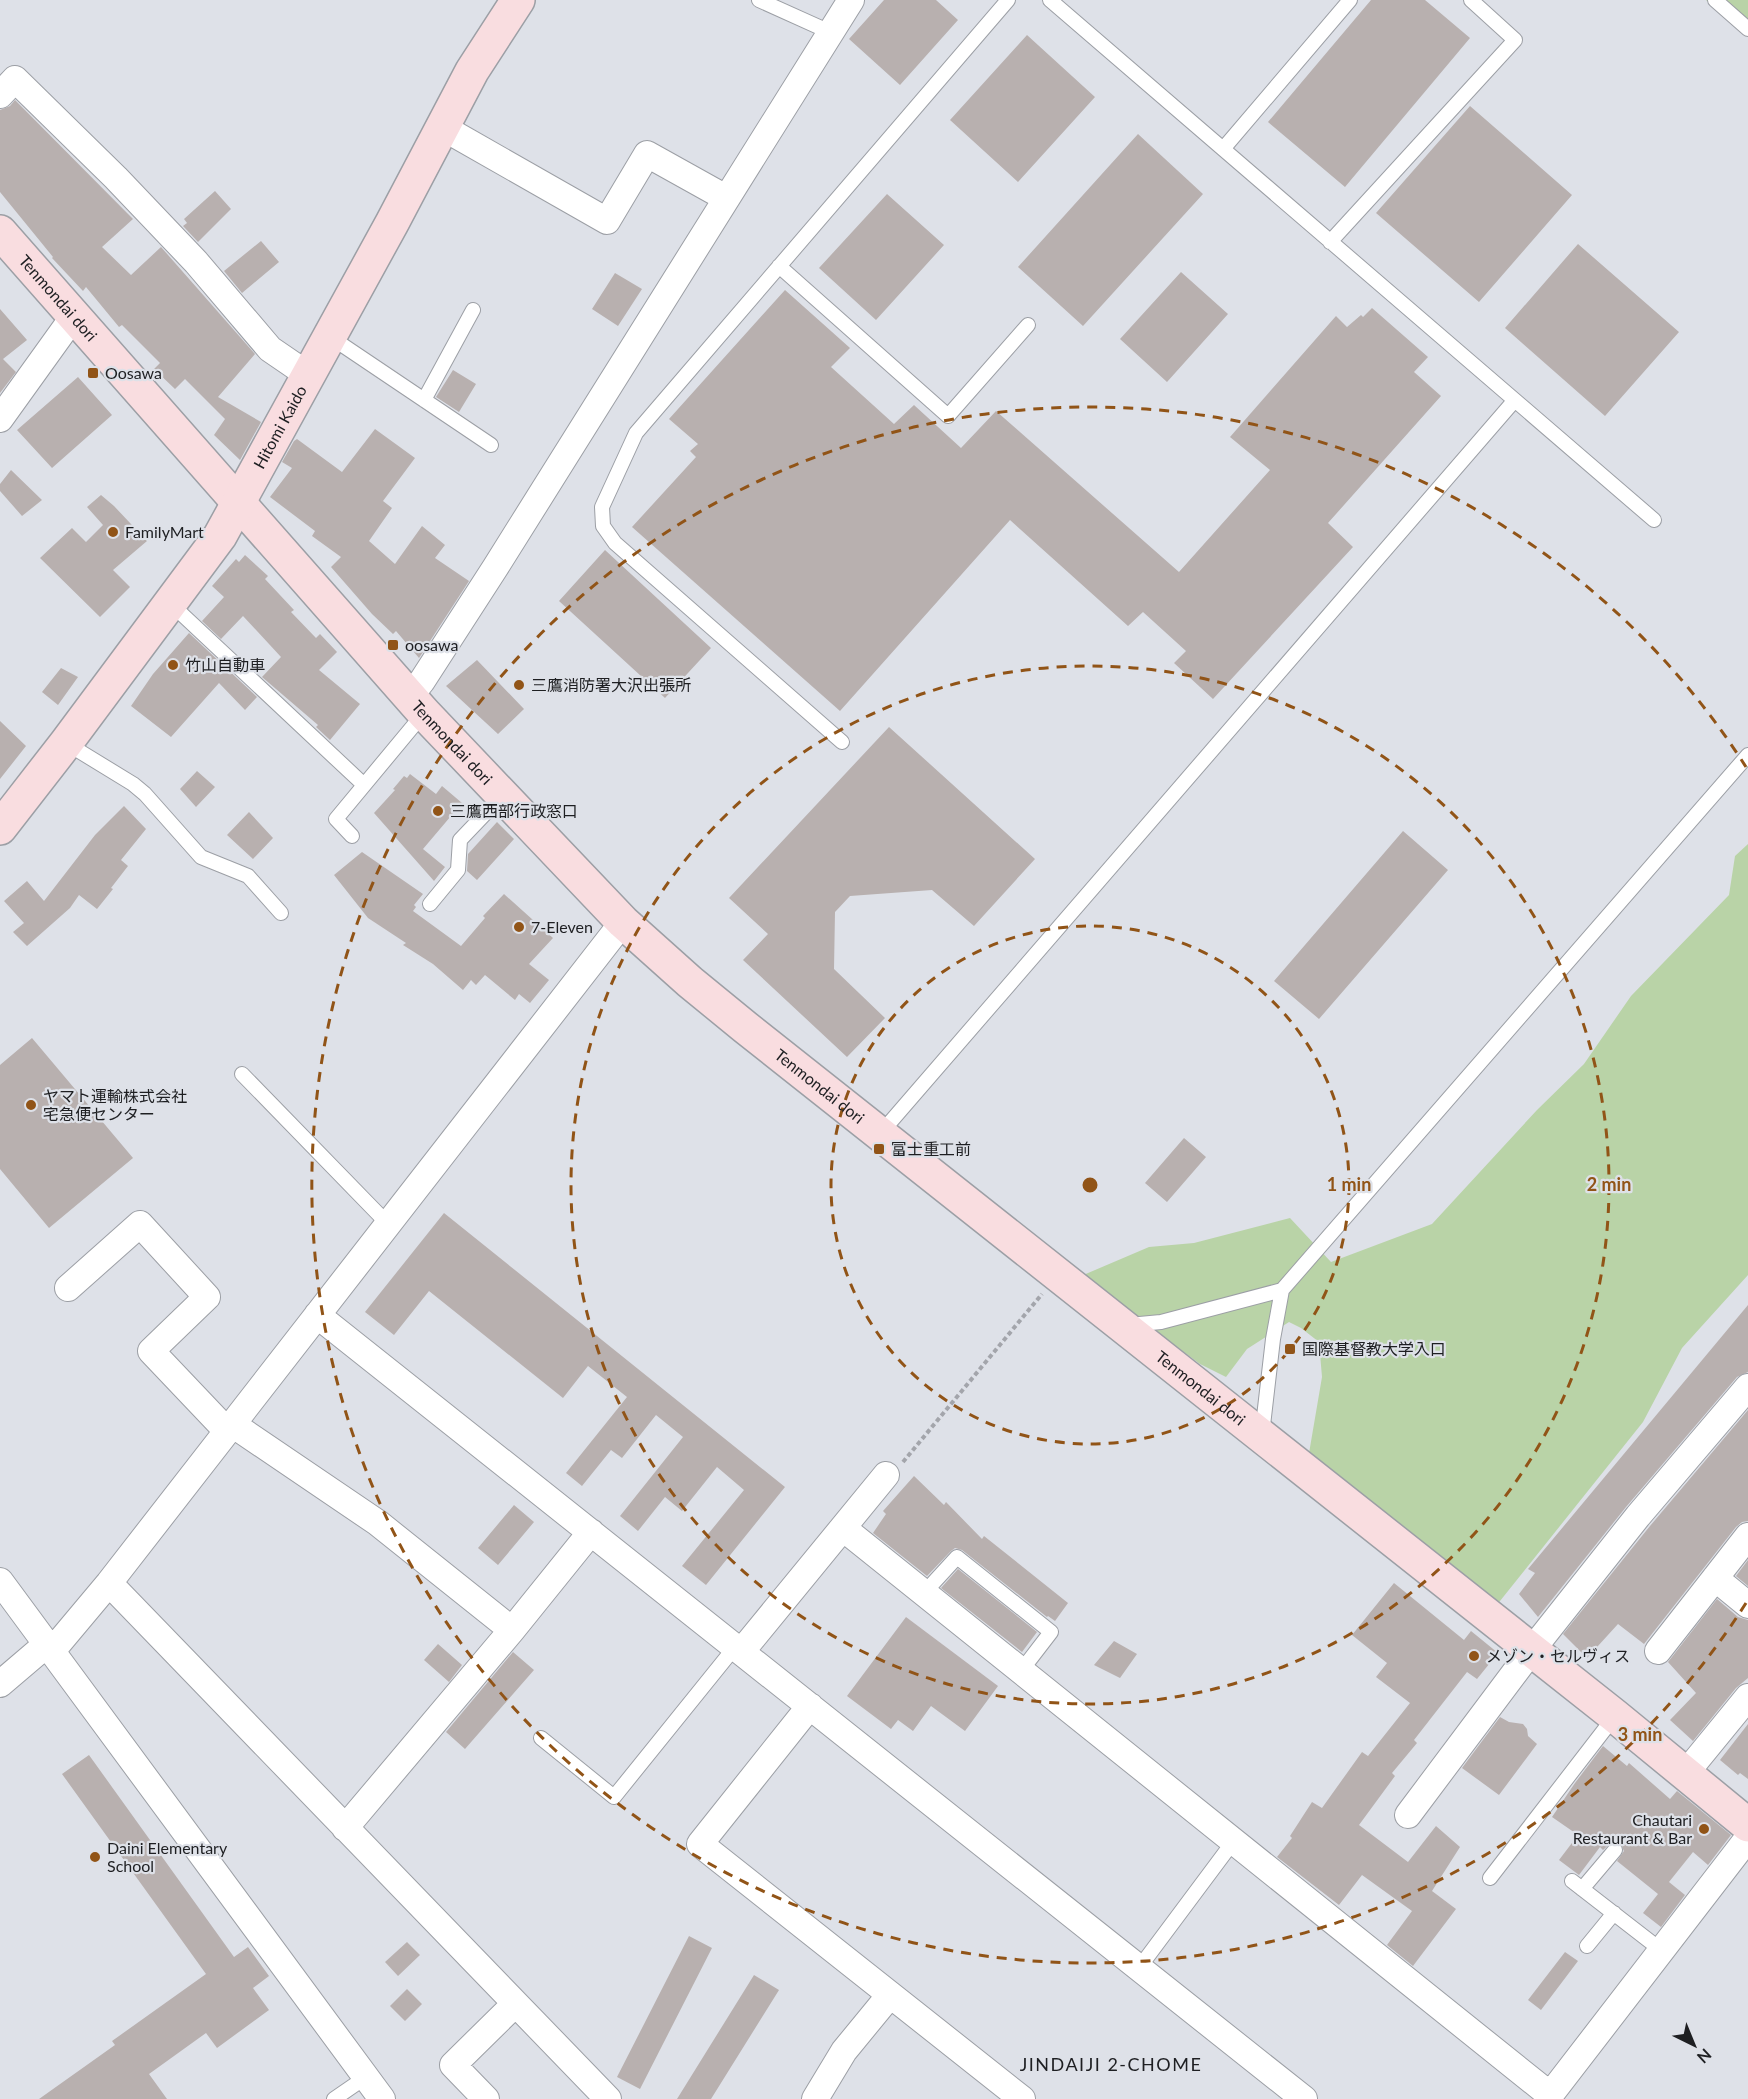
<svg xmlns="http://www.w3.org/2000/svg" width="1748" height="2099" viewBox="0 0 1748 2099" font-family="Lato,'Noto Sans JP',sans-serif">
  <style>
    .green { fill: #b9d3a7 }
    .building { fill: #b8b0af }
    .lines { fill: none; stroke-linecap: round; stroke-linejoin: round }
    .service-casing { stroke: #9c9fa5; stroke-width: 16 }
    .minor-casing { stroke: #9c9fa5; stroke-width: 28 }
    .secondary-casing { stroke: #9c9fa5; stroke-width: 36 }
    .path { stroke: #a3a5ab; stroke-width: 4; stroke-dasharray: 4.5 3; stroke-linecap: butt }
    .service { stroke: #fff; stroke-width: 14 }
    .minor { stroke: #fff; stroke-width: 26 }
    .secondary { stroke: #f9dde0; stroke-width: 33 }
    .ring { fill: none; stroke: #915417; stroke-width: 3; stroke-dasharray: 10 8 }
    .poi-dot { fill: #915417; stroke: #dee1e8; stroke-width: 2 }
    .labels { text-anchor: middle; stroke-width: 4.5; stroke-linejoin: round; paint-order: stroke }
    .street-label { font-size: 16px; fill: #1e1f22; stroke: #dee1e8 }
    .poi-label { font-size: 16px; fill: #1e1f22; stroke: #dee1e8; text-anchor: start }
    .neighbourhood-label { font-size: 18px; letter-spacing: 1.5px; fill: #1e1f22; stroke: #dee1e8 }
    .centre { fill: #915417; stroke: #dee1e8; stroke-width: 3 }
    .ring-label { font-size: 18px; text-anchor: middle; font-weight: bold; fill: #915417; stroke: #dee1e8; stroke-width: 4.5; stroke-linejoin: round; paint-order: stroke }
  </style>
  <rect width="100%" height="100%" fill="#dee1e8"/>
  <path class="green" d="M1706,0H1748V37Z
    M1748,844V1275L1682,1348L1643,1422L1496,1606L1307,1465L1322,1377L1319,1342L1301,1328L1289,1322L1247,1349L1226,1377L1200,1364L1081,1276L1149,1247L1194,1243L1290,1218L1331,1262L1432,1224L1537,1110L1584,1064L1631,996L1729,895L1735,856Z"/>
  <path class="building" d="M884,0H936L958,20L900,85L849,39Z
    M1371,0H1425L1470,38L1345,187L1268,122Z
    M1027,35L1095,97L1018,182L950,120Z
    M15,100L133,219L102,247L131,275L161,247L255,354L218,397L261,422L240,460L214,435L225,419L185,379L175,389L154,369L160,363L122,325L119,327L86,287L83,291L52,258L53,257L0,192V110L10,106Z
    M1470,106L1572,195L1479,302L1376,213Z
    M1138,134L1203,194L1083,326L1018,267Z
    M215,191L231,209L198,242L183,226L187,223L184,219Z
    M887,194L944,245L876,320L819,268Z
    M261,241L279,262L242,293L224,271Z
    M1578,244L1679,332L1605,416L1505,328Z
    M1181,272L1228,314L1167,382L1120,339Z
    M615,273L642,289L618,326L592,309Z
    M785,290L850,348L831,367L894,424L914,405L961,448L996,411L1179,572L1270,470L1230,437L1336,316L1347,327L1361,315L1363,317L1372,308L1428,357L1414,372L1441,396L1328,523L1353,547L1213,699L1174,663L1186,651L1143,612L1128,626L1010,520L840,711L632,527L696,457L690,451L698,444L669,419Z
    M0,309L27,340L3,359L16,372L0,393Z
    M453,370L476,384L459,412L436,397Z
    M78,377L112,415L52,468L17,430Z
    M375,429L415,458L383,501L392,508L369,541L395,564L422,526L445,545L435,558L469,581L419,658L396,631L393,634L372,614L331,567L341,557L312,536L315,531L270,497L292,468L282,462L294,441L297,439L342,472Z
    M11,470L42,500L22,516L0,491V484Z
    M101,495L114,506L147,541L113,570L130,587L100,617L40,558L72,528L86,542L103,525L87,507Z
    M605,550L711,648L665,698L559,601Z
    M245,555L268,576L265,579L294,610L291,612L316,638L320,634L337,652L319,670L360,704L330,740L316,727L318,725L262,677L281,657L243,616L221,639L202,621L224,597L212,586L236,559L239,562Z
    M189,633L257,697L245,710L219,683L171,737L131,706L153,674Z
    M477,660L524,709L498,734L446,686Z
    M61,668L78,677L58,705L42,692Z
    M0,721L26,746L0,779Z
    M889,727L1035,859L974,926L932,890L850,896L835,912L834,969L885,1018L847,1057L743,960L768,934L729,898Z
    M197,771L215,787L196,807L180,789Z
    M410,774L436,794L442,786L462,803L423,849L445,867L434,881L374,813L395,790L393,789L404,776L407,778Z
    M124,806L146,829L121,860L128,866L111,888L113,889L97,909L79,895L70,908L27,946L13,932L24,923L4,901L27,881L44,901L95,835Z
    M249,812L273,838L253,859L227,835Z
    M497,822L514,839L477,880L467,871L468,854Z
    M1403,831L1448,870L1319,1019L1274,981Z
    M362,852L423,894L414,905L416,907L413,911L461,946L485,918L483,916L504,894L553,938L529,964L549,980L530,1003L519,994L515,1000L485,975L476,985L471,980L463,990L433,964L403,945L406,943L368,918L334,875Z
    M32,1038L133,1158L49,1228L0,1169V1065Z
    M1184,1138L1206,1157L1167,1202L1145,1183Z
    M444,1213L785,1487L706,1585L682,1566L744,1490L717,1467L682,1511L665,1497L638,1531L620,1516L683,1437L656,1415L622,1458L611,1450L582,1486L566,1473L627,1397L588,1366L563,1398L429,1291L394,1335L365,1312Z
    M1748,1305V1372L1737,1377L1626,1507L1538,1617L1519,1594L1535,1573L1528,1569Z
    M1748,1410V1521L1742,1522L1736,1527L1644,1644L1618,1624L1587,1658L1563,1634L1650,1526Z
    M914,1476L944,1505L946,1502L982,1539L984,1536L1068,1603L1055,1621L1048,1616L1047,1617L962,1550L955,1548L951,1551L927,1576L873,1533L886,1514L883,1511Z
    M514,1505L534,1522L498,1565L478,1548Z
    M1748,1560V1586L1736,1576Z
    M958,1569L1037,1632L1022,1652L941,1588Z
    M1394,1583L1464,1640L1471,1631L1498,1653L1477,1679L1467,1672L1414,1740L1417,1743L1392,1773L1395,1776L1359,1825L1408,1862L1436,1826L1460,1847L1432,1891L1456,1909L1413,1966L1387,1945L1412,1911L1362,1875L1339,1905L1277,1857L1292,1838L1290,1836L1312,1802L1322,1808L1362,1752L1368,1756L1410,1703L1376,1677L1387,1663L1352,1635Z
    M1717,1599L1738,1617L1748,1620V1678L1736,1688L1693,1741L1670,1720L1696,1693L1668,1662Z
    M906,1617L998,1686L965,1731L931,1706L913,1731L898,1720L891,1729L847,1696Z
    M1114,1641L1137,1654L1120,1678L1094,1665Z
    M438,1644L462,1665L449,1682L424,1660Z
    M513,1652L534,1670L465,1749L446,1732Z
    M1500,1717L1509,1722L1523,1724L1527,1729L1528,1736L1537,1744L1499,1795L1462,1768Z
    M1748,1724V1779L1740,1773L1738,1775L1720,1760Z
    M1603,1746L1627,1766L1629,1763L1670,1799L1677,1791L1731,1835L1708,1865L1693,1852L1669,1882L1685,1895L1661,1927L1643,1913L1658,1894L1617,1861L1624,1851L1620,1843L1613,1841L1603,1850L1600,1847L1579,1875L1559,1860L1578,1835L1552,1817L1575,1783Z
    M89,1755L234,1957L248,1947L269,1976L253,1988L269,2010L217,2048L206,2033L149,2074L167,2099H39L115,2045L112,2041L206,1974L62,1774Z
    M689,1936L712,1948L640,2089L617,2077Z
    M407,1942L420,1955L398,1976L385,1962Z
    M1565,1952L1578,1961L1541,2010L1528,2000Z
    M754,1975L779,1990L711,2099H677Z
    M407,1989L422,2004L405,2021L390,2006Z"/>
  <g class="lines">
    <g class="service-casing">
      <path id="service" d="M759,0L830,32
        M1050,0L1654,520
        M1715,0L1748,29
        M1223,149L1350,0
        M1330,242L1515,40L1471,0
        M779,266L948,416L1028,325
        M329,336L491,445
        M424,400L473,310
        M170,603L363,784
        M842,742L615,543L603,526L602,507L636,433L1008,0
        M66,743L133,784L145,794L201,857L248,876L281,913
        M352,836L336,819L424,713
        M430,904L458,870L460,840L502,796
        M242,1074L388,1224
        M880,1134L1514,401
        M1129,1325L1161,1322L1282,1290
        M1262,1434L1273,1339L1282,1290L1748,755
        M924,1593L957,1557L1051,1632L1021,1671
        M541,1738L614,1797L735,1647
        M1490,1878L1615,1716
        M1572,1881L1661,1950
        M1582,1889L1615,1850
        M1587,1946L1614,1913
        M1139,1968L1233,1842
        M334,2099L366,2077"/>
    </g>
    <g class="minor-casing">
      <path id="minor" d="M0,95L15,79L116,178L196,262L270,349L308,375
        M442,127L607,221L647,154L726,198
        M0,419L74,316
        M409,697L422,681L495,568L851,0
        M68,1288L140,1224L207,1297L151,1351L227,1431
        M317,1315L1304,2099
        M232,1424L378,1523L512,1630
        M843,1528L1550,2095
        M1715,1578L1748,1605
        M0,1581L382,2099
        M109,1583L608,2099
        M52,1651L109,1583L623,922
        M1658,1651L1748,1536
        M741,1652L886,1475
        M0,1684L47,1644
        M810,1706L700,1844L1022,2099
        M1685,1774L1748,1697
        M1408,1815L1531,1651L1638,1516L1748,1387
        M345,1828L512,1630L591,1532
        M486,2099L453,2065L515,2004
        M815,2099L844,2051L890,1995
        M1547,2099L1748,1838"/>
    </g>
    <g class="secondary-casing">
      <g id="secondary">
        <path id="s1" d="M0,232L424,713L623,922L690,982L745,1027L1615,1716L1748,1825"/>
        <path id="s2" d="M0,828L66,743L220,536L392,223L472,71L518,0"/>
      </g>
    </g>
    <path class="path" d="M903,1462L1042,1294"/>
    <use href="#service" class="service"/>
    <use href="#minor" class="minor"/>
    <use href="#secondary" class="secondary"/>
  </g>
  <g class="ring">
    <circle cx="1090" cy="1185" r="259"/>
    <circle cx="1090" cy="1185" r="519"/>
    <path d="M1746 1603A778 778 0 1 1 1746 767"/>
  </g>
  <g class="poi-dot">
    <rect x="87" y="367" width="12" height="12" rx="3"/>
    <circle cx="113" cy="532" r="6"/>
    <rect x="387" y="639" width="12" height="12" rx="3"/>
    <circle cx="173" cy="665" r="6"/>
    <circle cx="519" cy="685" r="6"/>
    <circle cx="438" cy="811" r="6"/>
    <circle cx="519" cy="927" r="6"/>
    <circle cx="31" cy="1105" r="6"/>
    <rect x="873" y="1143" width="12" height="12" rx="3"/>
    <rect x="1284" y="1343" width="12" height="12" rx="3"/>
    <circle cx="1474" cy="1656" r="6"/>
    <circle cx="1704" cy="1829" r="6"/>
    <circle cx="95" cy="1857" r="6"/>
  </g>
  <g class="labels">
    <g class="street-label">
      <text dy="6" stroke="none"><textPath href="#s1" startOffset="88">Tenmondai dori</textPath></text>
      <text dy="6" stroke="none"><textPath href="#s2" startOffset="490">Hitomi Kaido</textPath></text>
      <text dy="6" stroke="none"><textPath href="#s1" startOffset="682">Tenmondai dori</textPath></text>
      <text dy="6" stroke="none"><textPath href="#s1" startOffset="1186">Tenmondai dori</textPath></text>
      <text dy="6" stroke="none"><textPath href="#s1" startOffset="1672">Tenmondai dori</textPath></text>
    </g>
    <g class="poi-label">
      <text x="105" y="379">Oosawa</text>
      <text x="125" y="538">FamilyMart</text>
      <text x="405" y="651">oosawa</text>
      <text x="185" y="671">竹山自動車</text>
      <text x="531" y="691">三鷹消防署大沢出張所</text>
      <text x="450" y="817">三鷹西部行政窓口</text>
      <text x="531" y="933">7-Eleven</text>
      <text x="43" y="1102">ヤマト運輸株式会社<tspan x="43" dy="18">宅急便センター</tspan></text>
      <text x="891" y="1155">富士重工前</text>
      <text x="1302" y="1355">国際基督教大学入口</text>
      <text x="1486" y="1662">メゾン・セルヴィス</text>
      <text x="1692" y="1826" text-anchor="end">Chautari<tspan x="1692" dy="18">Restaurant &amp; Bar</tspan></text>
      <text x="107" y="1854">Daini Elementary<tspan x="107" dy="18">School</tspan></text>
    </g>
    <g class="neighbourhood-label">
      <text x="1111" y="2071">JINDAIJI 2-CHOME</text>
    </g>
  </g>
  <circle cx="1090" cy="1185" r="9" class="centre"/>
  <g class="ring-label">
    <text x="1349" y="1191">1 min</text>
    <text x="1609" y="1191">2 min</text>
    <text x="1640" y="1741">3 min</text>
  </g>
  <g transform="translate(1694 2045) rotate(137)" stroke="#dee1e8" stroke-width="4.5" paint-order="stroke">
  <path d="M0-4.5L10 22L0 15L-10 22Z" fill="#1e1f22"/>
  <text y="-9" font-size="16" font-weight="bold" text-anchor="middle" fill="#1e1f22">N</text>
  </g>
</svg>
